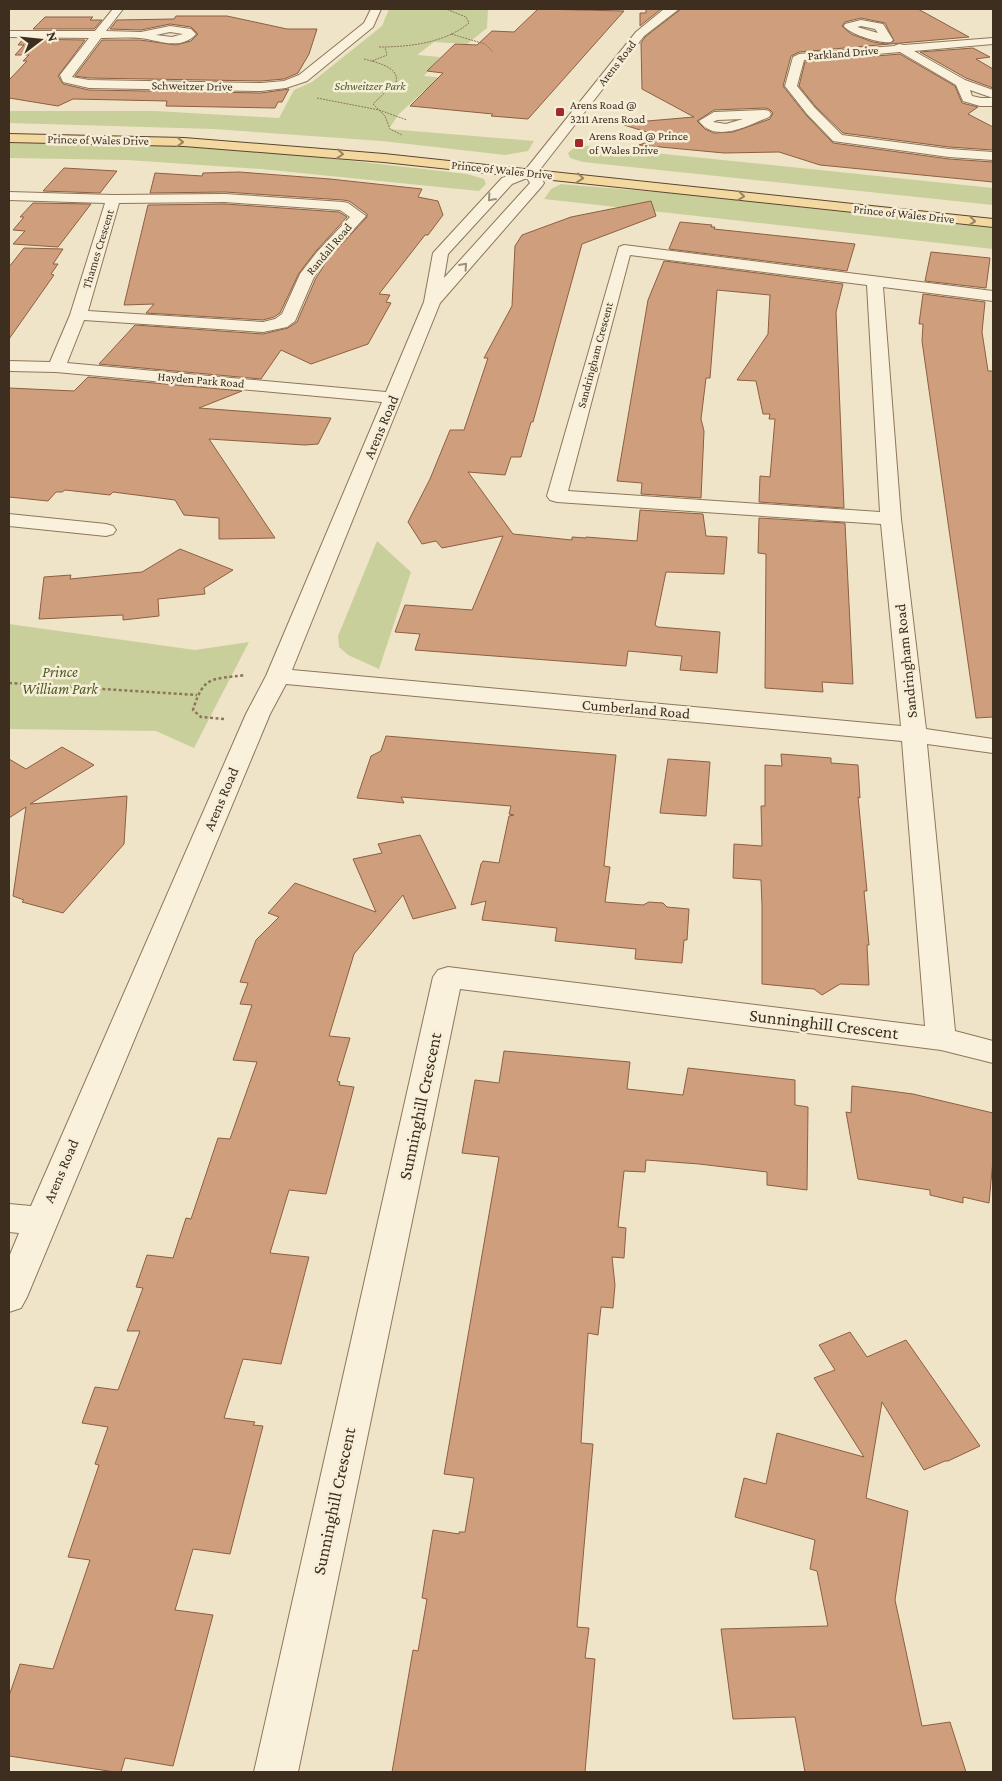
<svg xmlns="http://www.w3.org/2000/svg" width="1002" height="1781" viewBox="0 0 1002 1781" font-family="'Crimson Pro',serif">
  <style>
    .green { fill: #c9cf9b }
    .building { fill: #cf9f7d; stroke: #8d5f41; fill-rule: evenodd }
    .lines { fill: none; stroke-linecap: round; stroke-linejoin: round }
    .minor-casing { stroke: #8d765c; stroke-width: 2 }
    .major-casing { stroke: #5b4430; stroke-width: 2 }
    .path-far1 { stroke: #8d765c; stroke-width: 1; stroke-dasharray: 2 1; stroke-linecap: butt }
    .path { stroke: #8d765c; stroke-width: 2.5; stroke-dasharray: 3 2.5; stroke-linecap: butt }
    .minor { fill: #faf1dc; fill-rule: evenodd }
    .major { fill: #f3d9a0; fill-rule: evenodd }
    .oneway { stroke: #988460 }
    .oneway2 { stroke: #9c907e }
    .poi-dot { fill: #9e2a2b; stroke: #f7eed8; stroke-width: 2 }
    .labels { text-anchor: middle; stroke-width: 5; stroke-linejoin: round; paint-order: stroke }
    .far-street-label { font-size: 12px; fill: #3d2e20; stroke: #f7eed8 }
    .far-park-label { font-size: 12px; font-style: italic; fill: #4d5a26; stroke: #f7eed8 }
    .far-poi-label { font-size: 12px; fill: #3d2e20; stroke: #f7eed8; text-anchor: start }
    .street-label { font-size: 15px; fill: #3d2e20; stroke: #f7eed8 }
    .park-label { font-size: 15px; font-style: italic; fill: #4d5a26; stroke: #f7eed8 }
    .near-street-label { font-size: 18px; fill: #3d2e20; stroke: #f7eed8 }
  </style>
  <rect width="100%" height="100%" fill="#f0e4c8"/>
  <path class="green" d="M389,9H488L487,28L467,44L434,42L417,55L440,57L424,76L463,80L452,91L425,90L398,115L389,129L534,141L528,151L505,155L382,141L213,129L9,123V111H155L279,118L294,90L312,82L382,26Z
    M9,141L147,144L229,149L292,154L467,174L484,179L486,184L479,191L261,169L127,160L9,158Z
    M577,145L993,188V205L583,162L570,158L568,153Z
    M561,184L680,194L993,228V249L544,199L551,189Z
    M377,541L411,572L379,669L348,655L339,647L338,636Z
    M9,624L195,650L249,642L194,748L156,731L9,729Z"/>
  <path class="building" d="M538,9L624,11L528,119L491,116L493,114L410,106L443,73L427,71L455,44L477,45L492,31L514,32Z
    M646,9H661L640,26V13H646Z
    M681,9H918L969,37L799,52L791,56L783,86L806,115L833,143L949,159L993,162V182L820,165L779,152L724,153L639,145L663,137L624,125V123L694,117L642,89L641,43L645,37ZM861,18L885,23L894,41L886,44L873,42L851,34L842,26L845,22ZM765,108L769,109L773,113L770,119L733,132L714,133L705,129L697,121L714,110Z
    M176,16H227L287,29H317L309,54L298,73L284,79L261,81L89,78L75,76L102,40H140L176,45L191,41L198,34L191,27L170,24L141,30L110,29L117,20L174,19Z
    M45,17H93L90,20H102L94,29H33Z
    M23,39L85,40L58,76L63,84L89,90L261,93L289,89L282,102H278L275,108L166,106L167,101L73,99L58,106L9,98V80L27,61H23L29,55H15L24,45H18Z
    M973,48L990,57L976,59L993,69V88L966,78L920,52Z
    M900,54L955,86L962,103L978,107L968,114L993,127V150L949,147L843,133L816,107L799,86L805,62Z
    M64,168L117,171L100,193L43,191Z
    M239,172L330,179L422,189L418,197L438,201L443,215L428,235H425L379,294L390,295L386,302L391,303L368,344L311,364L281,350L261,379L99,364L135,325L263,334L288,328L297,322L316,278L328,259L367,217V214L349,201L343,200L225,192L150,193L155,173L202,176L203,173Z
    M651,201L656,216L582,244L533,422H531L521,457H511L505,475L468,472L513,534L572,540V537L586,538V537L637,541L640,510L703,514L706,536L727,537L724,574L666,572L655,625L658,627L720,632L717,673L680,670L682,656L628,651L626,666L415,650L420,634L395,632L405,605L472,610L503,536L442,548L436,541L422,544L408,522L430,479L450,430H464L488,358H484L512,306L515,246L522,235L571,217Z
    M33,203L91,204L58,247L13,244L25,231L13,230L24,217H20Z
    M225,204L339,212L347,217L316,251L299,273L280,313L274,317L263,320L146,313L154,304L124,305L148,205Z
    M680,222L712,225L711,227H715L714,229L855,244L847,271L669,249Z
    M24,248L63,249L53,264H58L51,274L54,275L9,339V267Z
    M931,252L990,258L986,288L925,281Z
    M664,261L843,284L836,312L844,508L759,502L760,476L770,477L775,419H769L770,414H763L756,381L737,380L768,334L770,295L717,290L710,378H706L701,419L704,431L701,498L641,494L642,483L617,481L648,300Z
    M923,294L985,302L982,332L988,371H993V717L976,718L922,341L923,324H919Z
    M88,377L242,391L199,408L331,418L318,444L305,445L209,439L275,538L219,539V518L184,515L175,500L113,492L110,495L65,490L62,492H56L48,501L9,497V388L74,391Z
    M759,518L845,523L853,684L822,682L823,692L765,688L766,554L758,553Z
    M180,549L233,570L204,588L205,594L158,599L159,616L123,620V615L39,619L44,577L71,575L70,579L142,572Z
    M386,736L616,755L604,866L610,867L605,902L643,905L649,902L663,903L667,907L689,909L687,940H684L682,963L635,959L636,949L555,941L557,928L482,920L486,901L471,905L481,864L483,861L499,863L509,816L514,815L509,814L511,806L401,797L404,803L357,798L371,756L381,751Z
    M62,747L94,765L30,804L127,796L124,844L63,913L22,902L24,900L13,896L26,807L9,818V759L26,769Z
    M781,754L831,758V763L858,765L860,798L858,797L867,891H864L869,945H867L869,985L840,984L822,995L814,989L762,984V905L761,880L733,878L734,844L762,846L761,806H765V765L782,766Z
    M668,759L710,762L706,816L660,813Z
    M420,835L456,908L413,919L403,895L354,954L329,1036L350,1038L337,1081L340,1082L339,1085L354,1087L326,1194L289,1190L270,1253L309,1257L281,1364L243,1359L224,1418L255,1422L253,1425L263,1426L230,1554L193,1549L175,1610L213,1615L173,1766L125,1758L121,1772H115L9,1756V1696L20,1664L53,1669L90,1560L68,1557L99,1465L95,1464L108,1427L82,1423L95,1387L118,1390L140,1331H127L143,1288L136,1287L147,1255L173,1258L186,1218L191,1219L218,1138L230,1139L257,1062L233,1060L252,1005L240,1004L248,983L240,982L256,940L279,917L268,913L295,883L376,912L353,859L382,853L378,844Z
    M504,1051L630,1062L627,1089L683,1095L688,1068L795,1080V1105L808,1107L807,1190L767,1185V1172L699,1164L646,1160L645,1172L624,1171L618,1227L626,1228L624,1258L612,1257L615,1285L613,1308L601,1307L598,1335L588,1333L585,1378L581,1443L593,1444L577,1627L589,1628L585,1658L595,1659L585,1772H392L413,1650L418,1651L427,1599L422,1598L433,1530L459,1534V1532H465L474,1478L444,1474L499,1157L462,1153L475,1080L499,1083Z
    M852,1086L913,1094L993,1113V1160L989,1203L963,1197V1203L930,1195V1190L858,1179L846,1112L851,1113Z
    M850,1332L867,1357L906,1340L980,1446L948,1461H945L924,1470L882,1402L866,1498L908,1511L895,1600L922,1726L950,1722L966,1772H805L795,1717L733,1719L721,1629L828,1626L817,1571L810,1569L815,1540L735,1517L744,1478L766,1484L777,1433L864,1457L814,1378L835,1370L819,1345Z"/>
  <g class="lines">
    <g class="minor-casing">
      <path id="minor" d="M113,9H123L106,31L141,32L170,26L191,29L196,34C181,51 158,40 140,38C127,37 114,38 101,38L72,77L89,80L261,83L284,81L299,75L364,23L371,9H381L373,27L307,81L286,88L261,91L89,88L63,82L60,75L89,38L9,37V31H95ZM170,32L183,34L172,37L156,35Z
        M664,9H679L644,36L538,172L544,183L542,186L440,303L292,670L901,726L881,524L557,502L550,500L547,496L619,247L624,245L993,291V301L883,287L901,519L926,729L993,739V753L927,744L955,1031L993,1041V1063L941,1050L460,989L298,1772H254L433,977L438,970L448,967L925,1026L902,741L286,684L270,714L27,1297L21,1308L9,1312V1257L19,1233L9,1232V1204L31,1206L246,714L266,676L382,402L56,372L9,371V361L50,362L70,315L105,203L9,200V192L113,195L225,194L343,202L348,203L366,216L327,258L314,277L295,321L287,327L263,332L84,320L67,363L386,392L424,302L433,253L502,178L526,169L636,32ZM527,178L530,183L444,278L448,254L512,184ZM225,202L340,210L350,217L317,252L300,274L282,314L275,319L263,322L88,311L119,203ZM630,255L867,285L880,512L568,491Z
        M861,20L883,24L893,40L891,42C881,44 849,34 844,26L845,24ZM861,26L875,29L878,33L857,27Z
        M993,38V44L914,51L965,80L993,90V98L970,90L972,96L981,98H993V106H980L963,101L956,85L900,52L804,60L797,86L815,108L842,135L949,149L993,152V160L949,157L833,141L807,114L785,86L793,57L799,54L894,46L899,44L904,45Z
        M765,110L769,111L771,114L769,117C749,125 716,144 699,121L714,112ZM743,119L726,124L713,122L717,120Z
        M9,514L106,524L113,526L116,530L113,534L106,536L9,526Z"/>
    </g>
    <g class="major-casing">
      <path id="major" d="M9,134L184,138L384,154L993,219V227L384,162L184,146L9,142Z"/>
    </g>
    <path class="path-far1" d="M451,34L485,44L493,52
      M379,47C409,47 445,43 469,23L466,17L446,9
      M364,59C375,62 400,67 396,82L373,104L385,116L390,129L402,135
      M372,61L387,55L385,47
      M317,98L379,110L407,120"/>
    <path class="path" d="M9,683L197,695
      M224,719L201,717L193,710C204,674 212,680 245,675"/>
    <use href="#minor" class="minor"/>
    <use href="#major" class="major"/>
  </g>
  <defs><path id="oneway-chevron" d="M-2-3.5L2.5 0L-2 3.5" fill="none" stroke-width="1.6" stroke-linecap="round" stroke-linejoin="round" transform="scale(1.25)"/></defs>
  <g class="oneway">
    <use href="#oneway-chevron" transform="translate(180 142) rotate(2)"/>
    <use href="#oneway-chevron" transform="translate(340 154) rotate(5)"/>
    <use href="#oneway-chevron" transform="translate(580 178) rotate(6)"/>
    <use href="#oneway-chevron" transform="translate(741 196) rotate(6)"/>
    <use href="#oneway-chevron" transform="translate(972 221) rotate(6)"/>
  </g>
  <g class="oneway2">
    <use href="#oneway-chevron" transform="translate(491 198) rotate(132)"/>
    <use href="#oneway-chevron" transform="translate(464 266) rotate(-48)"/>
  </g>
  <g class="poi-dot">
    <rect x="555" y="107" width="10" height="10" rx="2.5"/>
    <rect x="574" y="138" width="10" height="10" rx="2.5"/>
  </g>
  <g class="labels">
    <g class="far-street-label">
      <text transform="translate(843 53) rotate(-5)" y="4">Parkland Drive</text>
      <text transform="translate(617 63) rotate(-52)" y="4">Arens Road</text>
      <text transform="translate(192 86) rotate(1)" y="4">Schweitzer Drive</text>
      <text transform="translate(98 140) rotate(1)" y="4">Prince of Wales Drive</text>
      <text transform="translate(502 170) rotate(6)" y="4">Prince of Wales Drive</text>
      <text transform="translate(904 214) rotate(6)" y="4">Prince of Wales Drive</text>
      <text transform="translate(98 249) rotate(-73)" y="4">Thames Crescent</text>
      <text transform="translate(329 249) rotate(-50)" y="4">Randall Road</text>
      <text transform="translate(595 355) rotate(-75)" y="4">Sandringham Crescent</text>
      <text transform="translate(201 380) rotate(5)" y="4">Hayden Park Road</text>
    </g>
    <g class="far-park-label">
      <text x="370" y="90">Schweitzer Park</text>
    </g>
    <g class="far-poi-label">
      <text x="570" y="109">Arens Road @<tspan x="570" dy="14">3211 Arens Road</tspan></text>
      <text x="589" y="140">Arens Road @ Prince<tspan x="589" dy="14">of Wales Drive</tspan></text>
    </g>
    <g class="street-label">
      <text transform="translate(381 427) rotate(-67)" y="5">Arens Road</text>
      <text transform="translate(906 661) rotate(-96)" y="5">Sandringham Road</text>
      <text transform="translate(636 709) rotate(5)" y="5">Cumberland Road</text>
      <text transform="translate(221 799) rotate(-67)" y="5">Arens Road</text>
      <text transform="translate(61 1171) rotate(-67)" y="5">Arens Road</text>
    </g>
    <g class="park-label">
      <text x="60" y="677">Prince<tspan x="60" dy="17">William Park</tspan></text>
    </g>
    <g class="near-street-label">
      <text transform="translate(824 1024) rotate(7)" y="6">Sunninghill Crescent</text>
      <text transform="translate(420 1106) rotate(-78)" y="6">Sunninghill Crescent</text>
      <text transform="translate(334 1501) rotate(-78)" y="6">Sunninghill Crescent</text>
    </g>
  </g>
  <rect width="1002" height="1781" fill="none" stroke="#3d2e20" stroke-width="20"/>
  <g transform="translate(40 40) rotate(74)" stroke="#f7eed8" stroke-width="4" paint-order="stroke">
  <path d="M0-4L9 19L0 12L-9 19Z" fill="#3d2e20"/>
  <text y="-8" font-size="14" font-weight="bold" text-anchor="middle" fill="#3d2e20">N</text>
  </g>
</svg>
